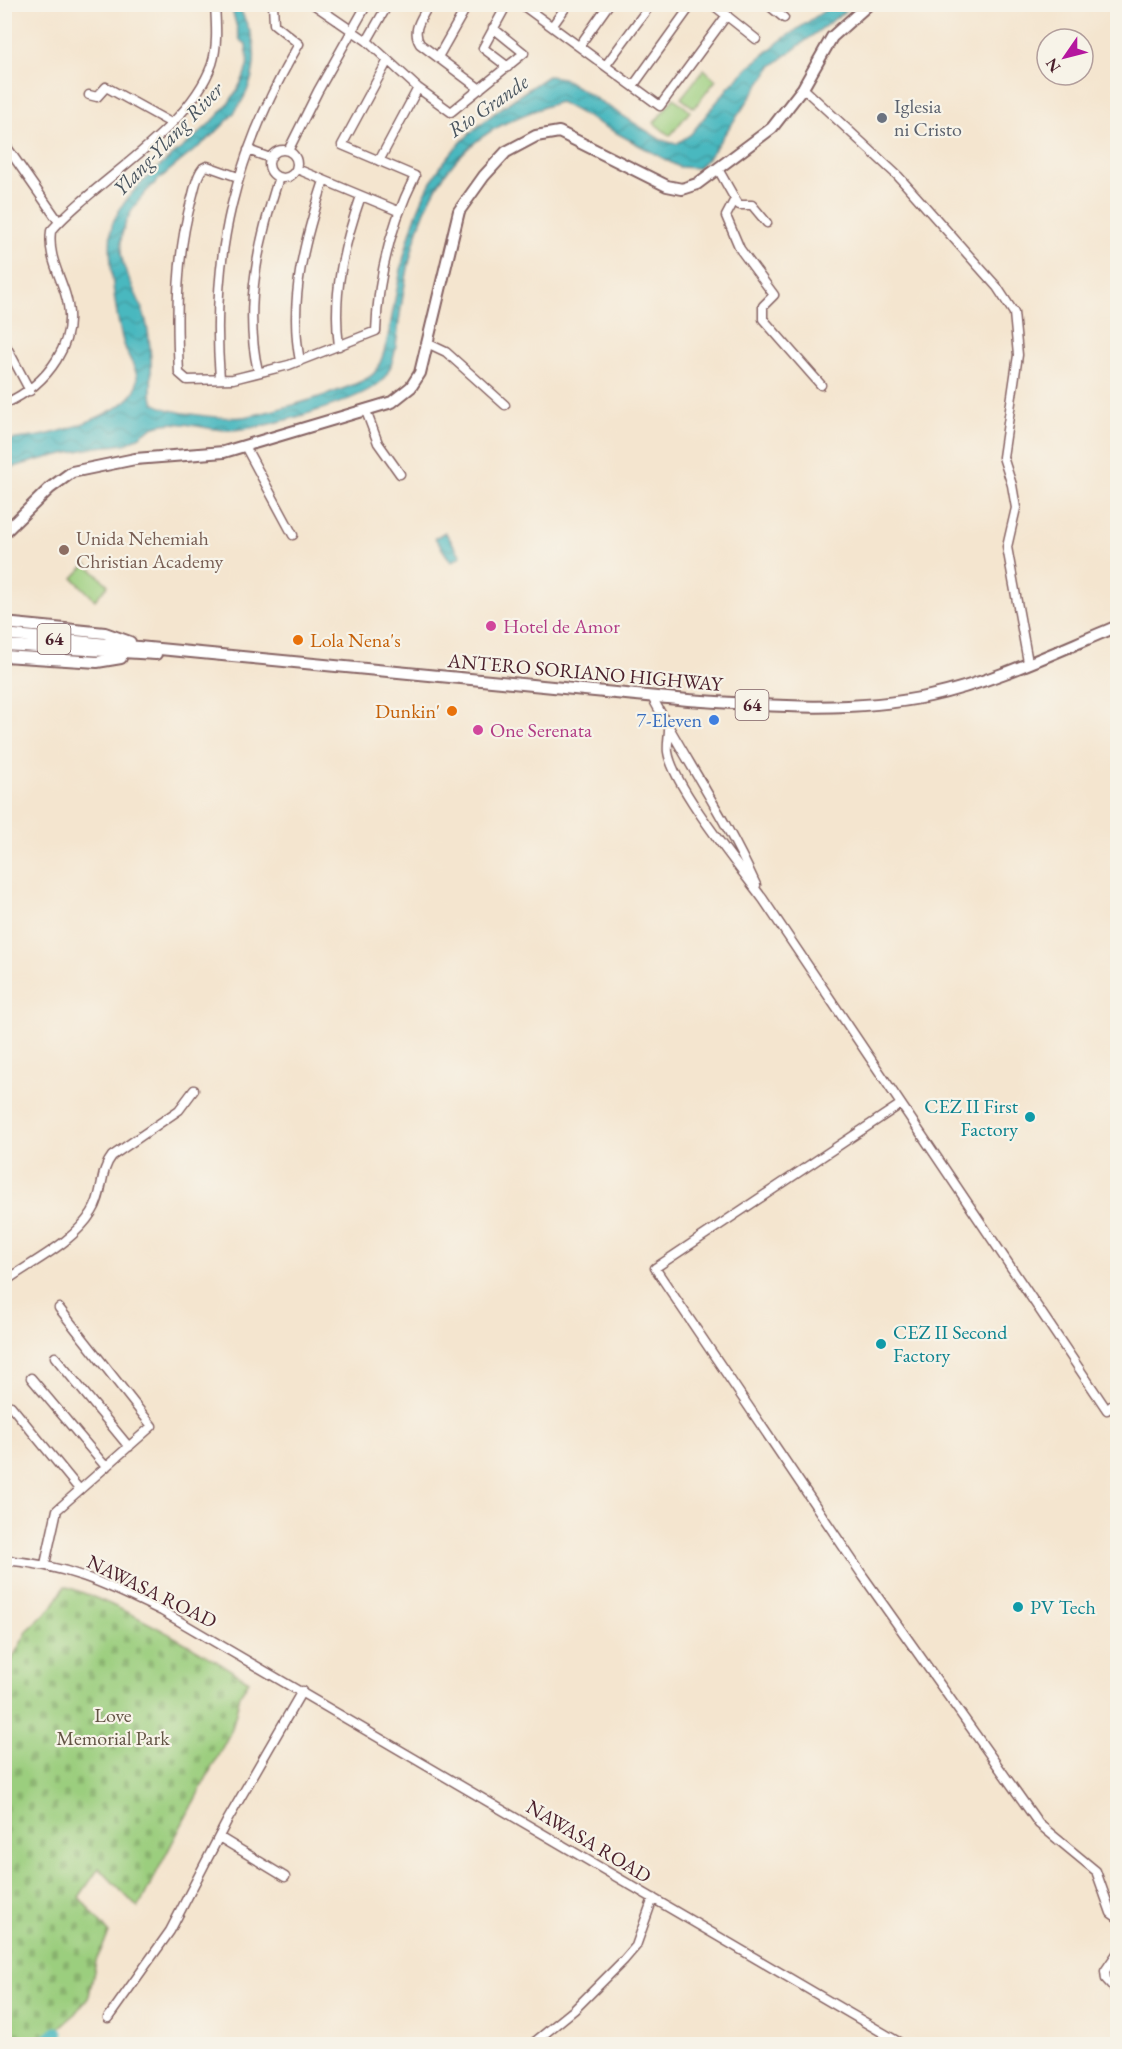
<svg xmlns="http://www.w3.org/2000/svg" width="1122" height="2049" viewBox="0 0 1122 2049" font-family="'EB Garamond',serif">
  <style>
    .grass { fill: #9bce7e; stroke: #727654; stroke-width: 1.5 }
    .cemetery { fill: url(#cemetery-stones); stroke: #727654; stroke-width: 1.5 }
    .water { fill: url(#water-waves); stroke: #4a6c75; stroke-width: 1.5 }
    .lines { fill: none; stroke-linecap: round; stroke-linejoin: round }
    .river { stroke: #49b8bf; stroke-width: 15 }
    .minor-casing { stroke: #866464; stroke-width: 11 }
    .major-casing { stroke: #866464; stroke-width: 14 }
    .minor { stroke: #fff; stroke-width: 8 }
    .major { stroke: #fff; stroke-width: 10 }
    .worship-dot { fill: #6b7280; stroke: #f7f3e8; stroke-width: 2 }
    .education-dot { fill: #8d6e63; stroke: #f7f3e8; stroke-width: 2 }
    .hotel-dot { fill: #d1479c; stroke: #f7f3e8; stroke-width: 2 }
    .food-dot { fill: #e8710a; stroke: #f7f3e8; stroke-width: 2 }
    .shop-dot { fill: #3f7fe0; stroke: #f7f3e8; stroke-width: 2 }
    .culture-dot { fill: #0f9aa8; stroke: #f7f3e8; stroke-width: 2 }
    .labels { text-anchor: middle; stroke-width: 4.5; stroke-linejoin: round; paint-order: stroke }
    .shield { fill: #f7f3e8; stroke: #7e5f64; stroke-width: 1.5 }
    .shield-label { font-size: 18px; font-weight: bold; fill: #4a1f2b }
    .worship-label { font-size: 20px; fill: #5b616d; stroke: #f7f3e8; text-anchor: start }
    .education-label { font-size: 20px; fill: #785e54; stroke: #f7f3e8; text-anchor: start }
    .hotel-label { font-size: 20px; fill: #b23c85; stroke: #f7f3e8; text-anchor: start }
    .food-label { font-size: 20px; fill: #c56008; stroke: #f7f3e8; text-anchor: start }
    .street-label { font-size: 20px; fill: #4a1f2b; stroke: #f7f3e8 }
    .shop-label { font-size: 20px; fill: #366cbe; stroke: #f7f3e8; text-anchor: end }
    .culture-label { font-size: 20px; fill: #0d838f; stroke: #f7f3e8; text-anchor: start }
    .park-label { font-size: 20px; fill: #625444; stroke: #f7f3e8 }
    .water-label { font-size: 21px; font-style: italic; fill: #4a555f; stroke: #f7f3e8 }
  </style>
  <defs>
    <pattern id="cemetery-stones" width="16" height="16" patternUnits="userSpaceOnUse" patternTransform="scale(1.5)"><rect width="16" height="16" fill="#9bce7e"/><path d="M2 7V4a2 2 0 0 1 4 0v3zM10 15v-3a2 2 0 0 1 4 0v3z" fill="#87b06d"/></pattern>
    <pattern id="water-waves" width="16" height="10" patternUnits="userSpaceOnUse" patternTransform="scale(1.5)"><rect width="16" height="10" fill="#49b8bf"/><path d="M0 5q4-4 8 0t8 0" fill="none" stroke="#3f959b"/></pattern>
  </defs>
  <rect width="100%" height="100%" fill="#f7f3e8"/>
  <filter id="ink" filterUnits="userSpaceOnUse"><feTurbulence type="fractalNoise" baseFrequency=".0167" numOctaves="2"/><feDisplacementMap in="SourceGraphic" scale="12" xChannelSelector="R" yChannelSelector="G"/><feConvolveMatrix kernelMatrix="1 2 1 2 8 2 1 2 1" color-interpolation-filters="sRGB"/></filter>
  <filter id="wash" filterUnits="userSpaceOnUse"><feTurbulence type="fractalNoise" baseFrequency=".008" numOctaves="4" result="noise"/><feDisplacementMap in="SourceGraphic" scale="24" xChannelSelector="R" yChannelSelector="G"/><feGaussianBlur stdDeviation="1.35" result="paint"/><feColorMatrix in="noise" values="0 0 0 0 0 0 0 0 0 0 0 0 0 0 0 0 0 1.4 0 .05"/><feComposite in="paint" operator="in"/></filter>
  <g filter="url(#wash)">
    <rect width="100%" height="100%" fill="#f4e5cf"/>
    <path class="grass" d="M704,69L716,80L694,108L681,98Z
      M674,98L690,111L670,136L654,123Z
      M86,564L108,585L95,600L73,578Z"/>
    <path class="cemetery" d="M65,1586C130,1609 190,1645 249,1681L240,1695L232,1729L138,1908L99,1868L79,1897L109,1933L96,1961L89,1996L73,2016L41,2044H5V1672L28,1630L52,1607Z"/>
    <path class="water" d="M231,5H239C243,19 253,32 254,47C262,141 141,158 122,234C115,267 139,291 146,321C151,344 152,371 151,394L154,403C169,414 225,419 243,417C263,415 366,386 375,372C388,354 393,306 398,284C421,167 451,140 548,76L563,78L661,140L676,144L691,134L728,88L751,65L780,41L833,5H853L772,66L708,158L698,168L679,167L560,102C547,105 534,111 521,116C429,152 412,232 399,321C397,340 395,372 378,384C352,403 259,431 227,430C205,430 178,418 155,426C146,430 138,439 128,443C117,447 104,445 92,448C62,454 33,460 5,470V441C18,438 32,438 45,435C68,430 122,412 134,392C143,375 131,364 126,350C117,327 104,240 114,220C143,160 230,132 247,67C249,60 246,51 246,44L240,40Z
      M445,532L461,556L451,562L435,538Z"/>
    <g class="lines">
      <path class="river" d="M45,2044L57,2034"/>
    </g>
  </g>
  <g filter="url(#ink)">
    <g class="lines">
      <g class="minor-casing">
        <path id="minor" d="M313,4L367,41L418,88L451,112L524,53L493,28
          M429,4C422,18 411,30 420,44L480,89
          M507,4L483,48L508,67
          M521,4L660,106L727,15
          M712,4L756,39
          M767,4L784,18
          M553,25L568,4
          M367,41L387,6L384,4
          M580,45L609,4
          M438,57L468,4
          M606,65L651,4
          M633,86L692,4
          M803,88L898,176L997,287L1014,313L1018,355L1003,457L1012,485L1016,508L1007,547L1028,662
          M89,95L97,97L106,87L171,123
          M4,143L59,222
          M269 164a14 14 0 1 1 28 0a14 14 0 1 1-28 0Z
          M248,150L270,158
          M288,151L318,91L367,4
          M379,161L418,88
          M297,169L398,211
          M718,169L735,199L726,216L740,249L774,295L763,306V319L821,385
          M238,177L207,166L203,168C196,176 195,188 192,198C176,255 176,314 179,373L187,380L233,379L289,365L376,331C378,275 390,226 415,176L342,145L387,62
          M735,199L739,205H752L767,223
          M4,342L30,391
          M429,344L446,352L505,405
          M339,346C332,295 344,244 361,196
          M300,361C288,300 305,238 324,181
          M258,371C243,307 259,239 279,177
          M220,379C210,253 235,153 299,44L274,24L273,4
          M4,404C47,385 81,342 65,293C58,271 48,255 51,231C98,178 188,131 212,64C218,45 216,24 215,4
          M366,411L378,443L400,474
          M245,446L293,535
          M652,697C686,760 726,819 756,885
          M669,729C669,736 667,745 668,752C673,786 740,868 763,899L1107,1410L1118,1400
          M4,754H5
          M901,1104L655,1268L863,1576L1032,1814L1039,1824L1096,1871L1111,1913L1118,1918
          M4,1282C33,1261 73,1243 92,1212C104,1194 99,1172 112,1156L179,1110L194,1090
          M55,1357L129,1447
          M31,1378L106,1467
          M11,1406L79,1489
          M4,1560C68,1565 106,1584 162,1611L902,2044
          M45,1564L57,1510L152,1426L59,1308
          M219,1837L285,1877
          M1118,1952L1105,1971L1106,1979L1118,1992
          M108,2018L170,1931L227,1821L302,1691
          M532,2044L574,2010L624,1960L636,1946L653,1898"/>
      </g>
      <g class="major-casing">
        <path id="major" d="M4,533L50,488L72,472L135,459L224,452L392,402L411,387L420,373L459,211L484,176L506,152L536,136L559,132L667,186L682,189L697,184L772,128L803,88L832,37L869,4
          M4,623L105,633L130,642
          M4,634L688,700C768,706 851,713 930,696C994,682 1057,651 1118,626
          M4,645L156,654
          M4,656L97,662L121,658"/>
      </g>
      <use href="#minor" class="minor"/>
      <use href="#major" class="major"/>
    </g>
  </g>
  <circle class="worship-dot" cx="882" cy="118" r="6"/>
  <circle class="education-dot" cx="64" cy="550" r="6"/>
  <g class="hotel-dot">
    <circle cx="491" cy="626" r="6"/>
    <circle cx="478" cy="730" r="6"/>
  </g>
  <g class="food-dot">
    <circle cx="298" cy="640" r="6"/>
    <circle cx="452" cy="711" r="6"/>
  </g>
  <circle class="shop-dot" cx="714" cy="720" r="6"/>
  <g class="culture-dot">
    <circle cx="1030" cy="1117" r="6"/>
    <circle cx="881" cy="1344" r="6"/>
    <circle cx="1018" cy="1607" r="6"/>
  </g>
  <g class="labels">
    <g class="shield">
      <rect x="37.5" y="624" width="33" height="30" rx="4.5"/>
      <rect x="735.5" y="690" width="33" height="30" rx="4.5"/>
    </g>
    <g class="shield-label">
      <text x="54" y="645">64</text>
      <text x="752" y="711">64</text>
    </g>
    <g class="worship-label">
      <text x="894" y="113">Iglesia<tspan x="894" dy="23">ni Cristo</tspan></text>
    </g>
    <g class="education-label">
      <text x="76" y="545">Unida Nehemiah<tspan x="76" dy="23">Christian Academy</tspan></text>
    </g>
    <g class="hotel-label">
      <text x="503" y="633">Hotel de Amor</text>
      <text x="490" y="737">One Serenata</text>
    </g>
    <g class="food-label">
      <text x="310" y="647">Lola Nena's</text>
      <text x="440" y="718" text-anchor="end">Dunkin'</text>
    </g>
    <g class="street-label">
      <text transform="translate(585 672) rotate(5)" y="7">ANTERO SORIANO HIGHWAY</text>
      <text transform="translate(152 1591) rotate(26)" y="7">NAWASA ROAD</text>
      <text transform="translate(589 1841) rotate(31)" y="7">NAWASA ROAD</text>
    </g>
    <g class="shop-label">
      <text x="702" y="727">7-Eleven</text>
    </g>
    <g class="culture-label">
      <text x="1018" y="1113" text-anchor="end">CEZ II First<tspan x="1018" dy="23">Factory</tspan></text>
      <text x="893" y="1339">CEZ II Second<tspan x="893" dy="23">Factory</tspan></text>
      <text x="1030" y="1614">PV Tech</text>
    </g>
    <g class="park-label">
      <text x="113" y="1722">Love<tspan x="113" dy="23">Memorial Park</tspan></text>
    </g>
    <g class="water-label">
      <text transform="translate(488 106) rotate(-35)" y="7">Rio Grande</text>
      <text transform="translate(168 139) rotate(-46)" y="7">Ylang-Ylang River</text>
    </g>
  </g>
  <rect width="1122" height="2049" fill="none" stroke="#f7f3e8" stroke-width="24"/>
  <g transform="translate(1065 57) rotate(235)"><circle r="28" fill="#f7f3e8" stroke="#b29e9c" stroke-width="1.5"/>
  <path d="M0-4.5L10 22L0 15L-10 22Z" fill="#b5179e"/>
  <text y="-9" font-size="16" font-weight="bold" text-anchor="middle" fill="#4a1f2b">N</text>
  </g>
</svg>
